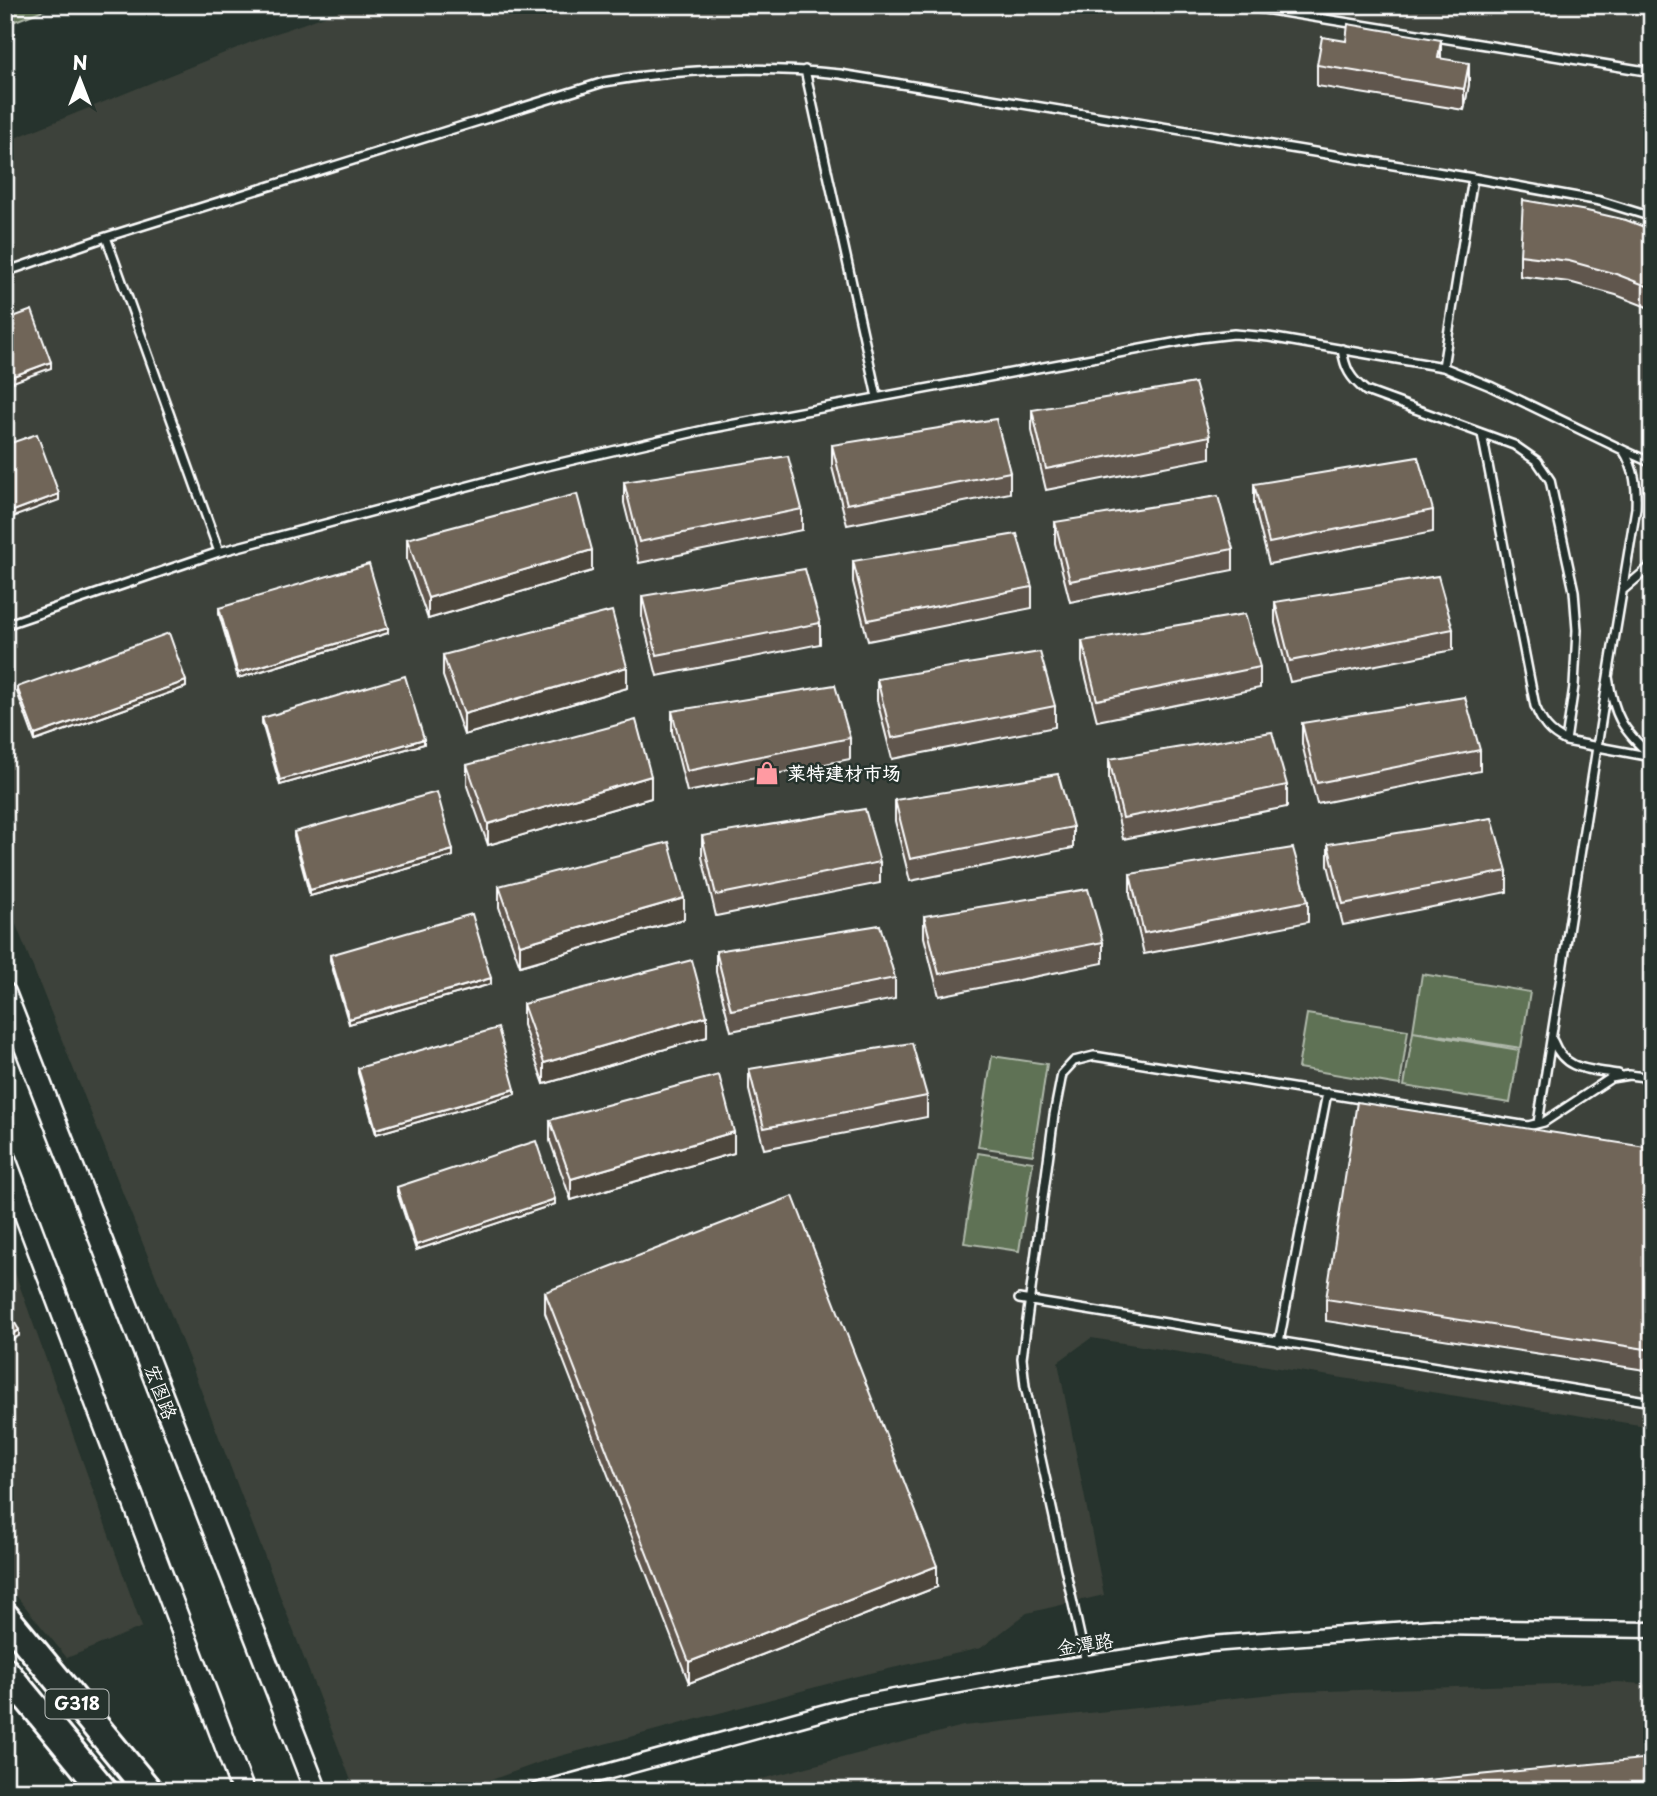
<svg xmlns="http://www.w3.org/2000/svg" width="1657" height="1796" viewBox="0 0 1657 1796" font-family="'Playpen Sans','LXGW WenKai TC',sans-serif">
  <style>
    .built { fill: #3c423a }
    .green { fill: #5f7255; stroke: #afb8aa; stroke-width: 2 }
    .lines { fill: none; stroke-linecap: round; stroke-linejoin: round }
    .lane-casing { stroke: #fff; stroke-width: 12 }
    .street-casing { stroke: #fff; stroke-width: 19 }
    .secondary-casing { stroke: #fff; stroke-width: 26 }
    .highway-casing { stroke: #fff; stroke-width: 32 }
    .lane { stroke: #26332d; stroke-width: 7 }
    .street { stroke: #26332d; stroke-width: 14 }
    .secondary { stroke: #26332d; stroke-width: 21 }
    .highway { stroke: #26332d; stroke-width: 26 }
    .wall { fill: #60574d; stroke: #fff; stroke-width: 2 }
    .shaded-wall { fill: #4e473e; stroke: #fff; stroke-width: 2 }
    .building { fill: #706559; stroke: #fff; stroke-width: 2 }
    .labels { text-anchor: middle; stroke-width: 5; stroke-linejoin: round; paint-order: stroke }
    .shield { fill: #26332d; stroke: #bec2c0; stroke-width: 2 }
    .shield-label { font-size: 18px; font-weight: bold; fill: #fff }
    .poi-label { font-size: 19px; font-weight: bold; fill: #fff; stroke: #26332d; text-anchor: start }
    .street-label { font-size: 19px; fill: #fff; stroke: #26332d }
  </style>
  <rect width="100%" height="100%" fill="#26332d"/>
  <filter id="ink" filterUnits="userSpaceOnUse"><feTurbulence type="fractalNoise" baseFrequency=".0143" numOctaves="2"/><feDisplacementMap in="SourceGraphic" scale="14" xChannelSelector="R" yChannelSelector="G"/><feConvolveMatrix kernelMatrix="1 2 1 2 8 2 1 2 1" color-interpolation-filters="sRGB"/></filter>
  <g filter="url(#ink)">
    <path class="built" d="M356,5H1652V1427L1091,1338L1058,1362L1104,1595L1027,1613L981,1648L853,1677L549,1759L461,1791H355L192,1367L5,897V142L254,41Z
      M5,1245L142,1627L67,1658L5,1582Z
      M1619,1682L1652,1685V1791H716L963,1726L1293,1692Z"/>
    <path class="green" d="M5,5H56L5,25Z
      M1422,974L1530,992L1521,1048L1413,1031Z
      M1307,1014L1408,1030L1400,1085L1298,1068Z
      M1413,1032L1519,1050L1510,1103L1404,1086Z
      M992,1056L1047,1064L1033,1155L978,1147Z
      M978,1153L1033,1162L1019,1251L964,1243Z"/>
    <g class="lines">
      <g class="lane-casing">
        <path id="lane" d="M1239,5L1652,72
          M805,70L877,397
          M106,237L219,552
          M5,272L106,237L604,82C681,68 763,66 840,74L1473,178L1600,201L1652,217
          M1342,349C1345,369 1350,378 1366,391L1514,445L1537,461L1550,480L1574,591L1577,630L1574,686L1566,741L1652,757
          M1443,367L1473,178
          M1482,434L1535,706C1542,723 1549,733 1566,741
          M1624,589L1652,565
          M5,625L219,552L525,471L708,429L1200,338L1234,334L1269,337L1443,367L1490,386L1623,450
          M1651,756C1622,729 1614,716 1608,677L1636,508C1637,487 1635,469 1623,450L1652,463
          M1553,1041C1565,1072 1590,1069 1618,1074
          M1538,1123L1608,677
          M1019,1299L1652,1402
          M1279,1342L1327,1093
          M1086,1663L1025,1386L1022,1358L1054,1115L1062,1074L1074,1061L1094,1056L1528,1126L1544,1122L1611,1078L1629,1075L1652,1078"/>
      </g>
      <g class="street-casing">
        <path id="street" d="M537,1791L851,1705L1031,1672L1211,1644L1434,1627L1652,1630"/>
      </g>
      <g class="secondary-casing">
        <path id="secondary" d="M5,994L316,1791
          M5,1160L243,1791"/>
      </g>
      <g class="highway-casing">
        <path id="highway" d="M5,1616L149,1791
          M5,1671L104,1791"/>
      </g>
      <use href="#lane" class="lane"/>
      <use href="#street" class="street"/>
      <use href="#secondary" class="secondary"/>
      <use href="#highway" class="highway"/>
    </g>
    <path class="wall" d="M1441,58L1469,84L1464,110L1317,86V65Z
      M1652,230V309L1616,295L1569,282L1520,276V255Z
      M1032,410L1210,436V458L1046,490L1032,431Z
      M832,445L1010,472V493L847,525L832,467Z
      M624,482L802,509V530L639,563L624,503Z
      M1254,484L1433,510V532L1269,564L1254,505Z
      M1055,522L1233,549V570L1070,602L1055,543Z
      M407,539L592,571L428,619L407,560Z
      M853,561L1032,587V608L868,641L853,582Z
      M642,596L820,623V644L657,676L642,617Z
      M1275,602L1453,629V650L1290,682L1275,623Z
      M219,608L388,633L238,678L219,614Z
      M1082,641L1260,667V688L1097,721L1082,662Z
      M443,655L627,688L464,735L443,676Z
      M877,679L1055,706V727L892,759L877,700Z
      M17,687H186L35,741L17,692Z
      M672,711L850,738V759L687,792L672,732Z
      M262,718L424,744L280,785L262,723Z
      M1302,723L1480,750V771L1317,804L1302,744Z
      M1109,759L1287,785V807L1123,839L1109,780Z
      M467,765L651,798L488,845L467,786Z
      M895,800L1073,827V848L910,881L895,821Z
      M294,832L453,856L310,896L294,837Z
      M702,836L880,862V883L716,916L702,857Z
      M1328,844L1507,871V892L1343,925L1328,865Z
      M1130,874L1308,901V922L1144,954L1130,895Z
      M499,886L684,919L520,966L499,907Z
      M924,916L1103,942V963L939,996L924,937Z
      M716,951L895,978V999L731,1031L716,972Z
      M330,955L491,984L349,1024L330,960Z
      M523,1004L707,1037L544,1084L523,1025Z
      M358,1068L515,1094L376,1134L358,1073Z
      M749,1069L927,1096V1117L764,1149L749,1090Z
      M550,1120L734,1153L571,1200L550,1141Z
      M1652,1148V1371L1326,1321V1299Z
      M397,1187L555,1204L416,1250L397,1192Z
      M545,1292L937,1587L689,1683L545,1313Z"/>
    <path class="shaded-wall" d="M1441,40V61L1438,58Z
      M1469,63V84L1464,110V89Z
      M51,362V368L5,385V379Z
      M59,494V500L5,520V514Z
      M592,550V571L428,619V598Z
      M388,628V633L238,678V673Z
      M627,667V688L464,735V714Z
      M186,681V687L35,741V735Z
      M424,739V744L280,785V780Z
      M651,776V798L488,845V824Z
      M453,850V856L310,896V890Z
      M684,898V919L520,966V945Z
      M491,978V984L349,1024V1019Z
      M707,1016V1037L544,1084V1063Z
      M515,1089V1094L376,1134V1129Z
      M734,1132V1153L571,1200V1179Z
      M555,1199V1204L416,1250V1245Z
      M19,1330V1336L5,1343V1338Z
      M937,1566V1587L689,1683V1662Z"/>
    <path class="building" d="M1348,24L1441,40L1438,58L1469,63L1464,89L1317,65L1322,37L1346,41Z
      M1523,200L1587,211L1626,220L1652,230V288L1616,274L1569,261L1520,255Z
      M32,310L51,362L5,379V320Z
      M1195,383L1210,436L1046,469L1032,410Z
      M996,419L1010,472L847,504L832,445Z
      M37,434L59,494L5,514V445Z
      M788,456L802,509L639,542L624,482Z
      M1418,457L1433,510L1269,543L1254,484Z
      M577,494L592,550L428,598L407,539Z
      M1218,496L1233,549L1070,581L1055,522Z
      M1017,534L1032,587L868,620L853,561Z
      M369,564L388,628L238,673L219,608Z
      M805,569L820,623L657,655L642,596Z
      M1438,576L1453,629L1290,661L1275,602Z
      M612,611L627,667L464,714L443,655Z
      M1245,614L1260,667L1097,700L1082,641Z
      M169,633L186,681L35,735L17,687Z
      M1040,652L1055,706L892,738L877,679Z
      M405,676L424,739L280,780L262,718Z
      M835,685L850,738L687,771L672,711Z
      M1465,697L1480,750L1317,783L1302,723Z
      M636,720L651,776L488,824L467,765Z
      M1272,732L1287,785L1123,818L1109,759Z
      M1058,774L1073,827L910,859L895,800Z
      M437,792L453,850L310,890L294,832Z
      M865,809L880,862L716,895L702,836Z
      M1492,818L1507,871L1343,904L1328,844Z
      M669,842L684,898L520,945L499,886Z
      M1293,848L1308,901L1144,933L1130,874Z
      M1088,889L1103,942L939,974L924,916Z
      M472,914L491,978L349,1019L330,955Z
      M880,925L895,978L731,1010L716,951Z
      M692,960L707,1016L544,1063L523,1004Z
      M498,1028L515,1089L376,1129L358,1068Z
      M912,1043L927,1096L764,1128L749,1069Z
      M719,1075L734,1132L571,1179L550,1120Z
      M1357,1102L1652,1148V1350L1326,1299Z
      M536,1141L555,1199L416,1245L397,1187Z
      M793,1196L937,1566L689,1662L545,1292Z
      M5,1306L19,1330L5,1338Z
      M1652,1758V1791H1368L1367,1786Z"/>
  </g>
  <defs>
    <g id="shop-bare" transform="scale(1.89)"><path d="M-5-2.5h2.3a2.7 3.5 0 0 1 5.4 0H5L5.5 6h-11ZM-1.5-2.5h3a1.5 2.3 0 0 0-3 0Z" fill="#ff9aa2" stroke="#26332d" stroke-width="2.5" paint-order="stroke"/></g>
  </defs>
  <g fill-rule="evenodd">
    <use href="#shop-bare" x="767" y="773"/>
  </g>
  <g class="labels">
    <rect class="shield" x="45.5" y="1689.5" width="63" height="29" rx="5"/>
    <g class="shield-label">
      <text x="77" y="1710">G318</text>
    </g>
    <g class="poi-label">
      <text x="787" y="780">莱特建材市场</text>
    </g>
    <g class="street-label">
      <text transform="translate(161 1392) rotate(69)" y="7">宏图路</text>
      <text transform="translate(1085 1644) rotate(-9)" y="7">金潭路</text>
    </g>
  </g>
  <rect width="1657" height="1796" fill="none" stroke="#26332d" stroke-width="28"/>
  <rect x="14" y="14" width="1629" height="1768" fill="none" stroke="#fff" stroke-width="2.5" filter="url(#ink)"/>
  <g transform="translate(80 80)" stroke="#26332d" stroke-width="5" paint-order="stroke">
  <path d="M0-5L12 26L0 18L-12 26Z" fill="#ffffff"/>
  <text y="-10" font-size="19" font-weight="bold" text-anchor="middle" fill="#ffffff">N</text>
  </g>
</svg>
